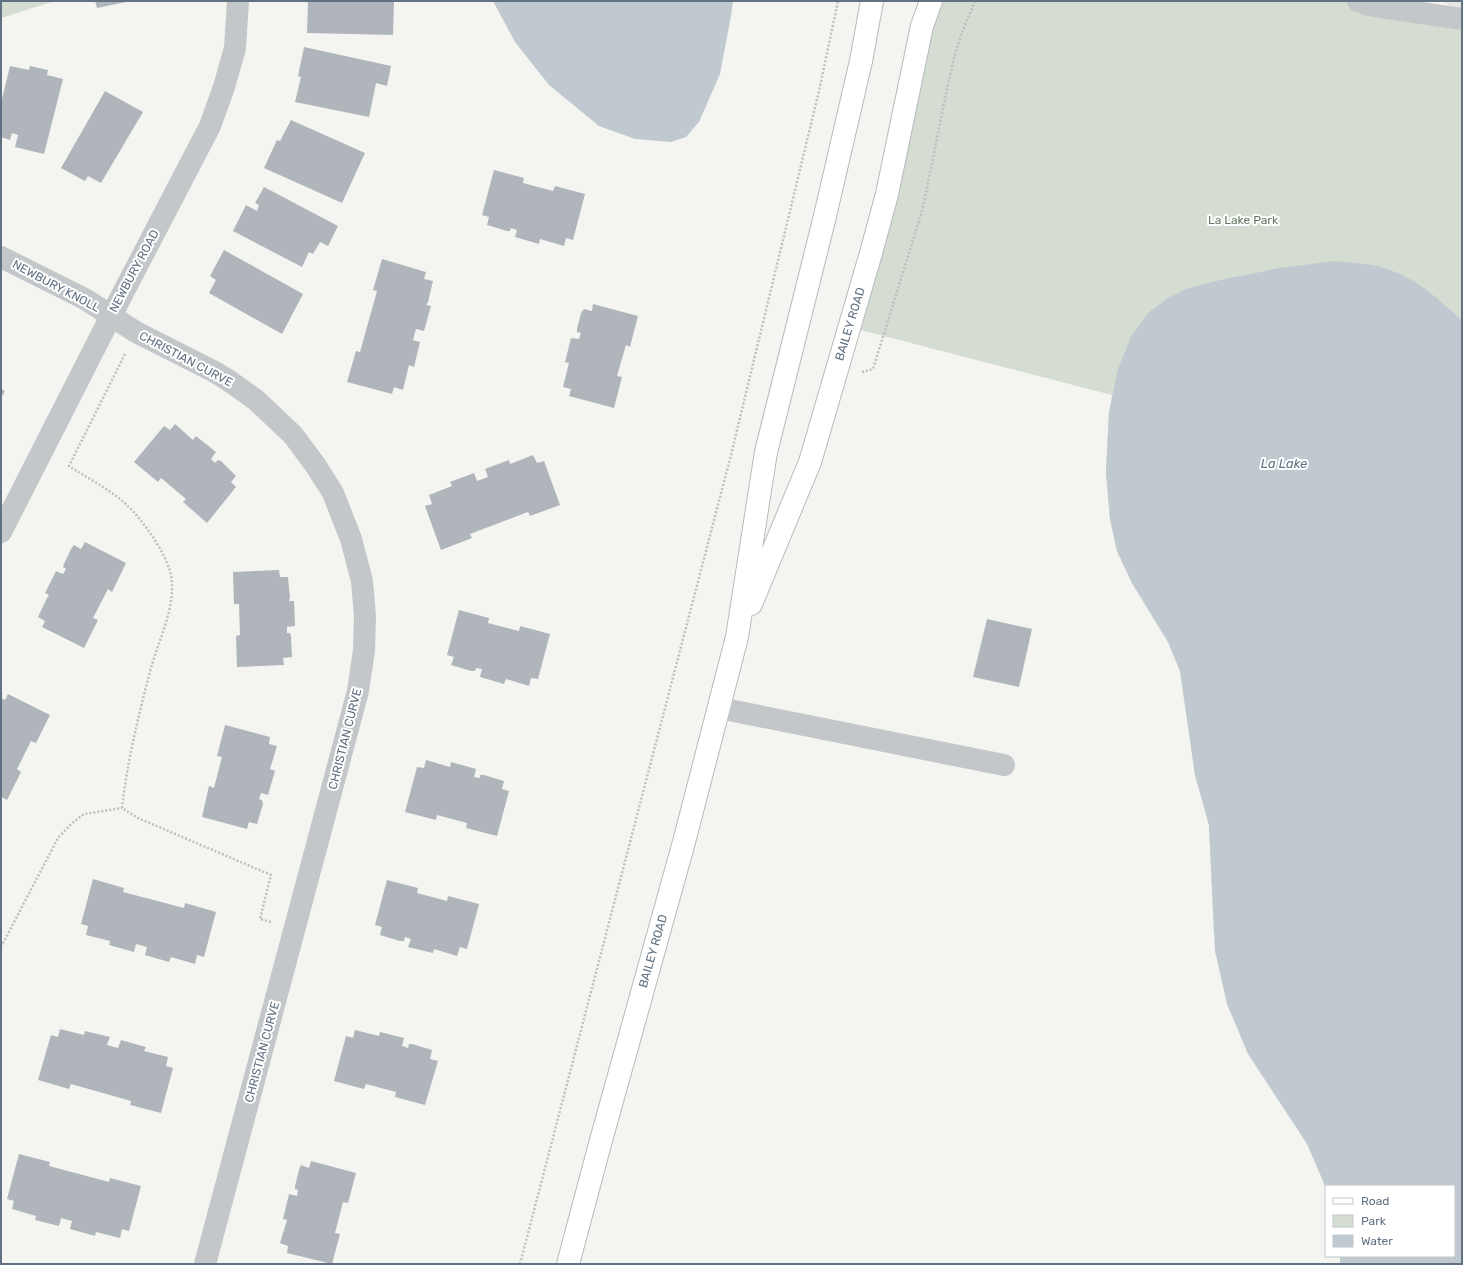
<svg xmlns="http://www.w3.org/2000/svg" width="1463" height="1265" viewBox="0 0 1463 1265" font-family="Rubik,sans-serif">
  <style>
    .built { fill: #e5e6e4 }
    .green { fill: #d5dcd1 }
    .water { fill: #bfc9cf }
    .building { fill: #afb5bb }
    .lines { fill: none; stroke-linecap: round; stroke-linejoin: round }
    .major-casing { stroke: #b6babe; stroke-width: 24 }
    .path { stroke: #bdbfc1; stroke-width: 2.5; stroke-dasharray: 2 2; stroke-linecap: butt }
    .minor { stroke: #c4c7ca; stroke-width: 22 }
    .major { stroke: #fff; stroke-width: 22 }
    .labels { text-anchor: middle; stroke-width: 4; stroke-linejoin: round; paint-order: stroke }
    .park-label { font-size: 12px; fill: #657a61; stroke: #fff }
    .street-label { font-size: 12px; fill: #627283; stroke: #fff }
    .water-label { font-size: 13px; font-style: italic; fill: #5d7581; stroke: #fff }
  </style>
  <rect width="100%" height="100%" fill="#f4f5f0"/>
  <path class="built" d="M1441,1H1462V12Z"/>
  <path class="green" d="M1,1H55L1,18Z
    M931,1H1358L1462,19V908L1214,934L1209,825L1195,775L1180,671L1168,642L1132,583L1117,551L1110,519L1106,472L1109,412L1112,395L849,327Z"/>
  <path class="water" d="M493,1H733L731,16L720,74L699,122L686,137L671,142L635,139L599,126L549,85L515,42Z
    M1336,261C1348,263 1360,263 1372,265C1409,272 1436,296 1462,321V1264H1340V1256H1454V1186H1326V1188L1307,1144L1248,1054L1227,1004L1215,951L1209,825L1195,775L1180,671L1168,642L1132,583L1117,551L1110,519L1106,472L1109,412L1118,369L1131,337L1148,313L1168,298L1186,289L1216,281L1280,268Z"/>
  <path class="building" d="M95,1H126V2L97,8Z
    M312,1H394L393,35L307,33L308,2Z
    M304,47L391,66L387,86L376,83L369,117L295,102L301,77L298,76Z
    M10,66L29,70L30,66L48,70L47,75L63,79L44,154L15,147L18,135L12,133L10,140L1,137V103Z
    M105,91L143,112L101,183L88,176L85,181L61,168Z
    M291,120L365,153L342,203L264,168L277,140L280,141Z
    M494,170L524,178L523,183L553,191L555,186L585,194L573,240L566,238L564,246L540,239L539,244L515,237L517,230L511,228L510,231H507L487,225L489,217L482,215Z
    M264,187L338,226L328,246L320,242L313,254L309,252L302,267L233,231L246,205L257,211L259,205L255,203Z
    M224,250L303,294L282,334L209,293L216,280L210,276Z
    M382,259L426,272L424,279L433,281L428,302L426,305L431,306L424,331L416,329L413,340L420,342L414,367L409,365L403,390L394,387L392,394L347,382L356,351L360,352L377,291L373,290Z
    M593,304L638,316L630,347L626,345L617,376L622,377L614,408L569,396L571,389L563,387L569,363L565,362L571,338L579,339L581,333L577,332V329L581,313L584,309L592,311Z
    M1,389L5,391L1,398Z
    M175,424L193,440L196,436L216,452L211,459L215,463L218,460L221,461L236,476L231,482L236,487L207,523L183,502L186,499L161,478L158,482L134,462L164,426L170,430Z
    M533,455L537,463L544,461L560,505L530,516L528,512L470,534L472,538L441,550L425,506L432,504L429,495L452,486L450,482L474,473L477,481L488,477L485,469L509,460L510,464Z
    M85,542L126,563L112,592L108,589L93,618L98,620L84,648L42,627L45,621L38,617L47,598L49,595L45,593L56,571L63,574L66,569L63,567L64,564L71,549L74,545L81,549Z
    M279,570L280,577H288L290,598L289,601H294L295,626L287,627V633H290L291,636L292,657L283,658L284,665L237,667L236,636L240,635L239,604H234L233,572Z
    M459,610L489,618L488,623L519,631L520,626L550,634L538,679L531,678L529,686L506,679L504,684L480,677L482,669L476,668L475,671H471L451,665L454,657L447,655Z
    M987,619L1032,629L1019,687L973,677Z
    M8,694L50,715L36,743L31,741L17,769L21,772L7,800L1,797V698L5,700Z
    M225,725L270,737L269,744L277,746L270,769L275,771L268,795L261,793L259,799L262,800L263,804L257,824L249,822L247,829L202,817L209,786L214,788L222,757L217,756Z
    M426,760L450,767L451,762L476,769L474,777L480,778V775H484L504,781L502,789L509,791L497,836L466,828L467,823L437,815L436,820L405,812L417,767L424,768Z
    M93,879L124,888L123,892L184,908L185,903L216,912L204,957L197,955L195,964L171,957L169,962L145,955L147,947L136,944L134,952L109,945L110,941L86,935L88,926L81,924Z
    M387,880L418,888L417,893L447,901L448,896L479,904L467,949L460,947L457,956L434,949L433,953L408,947L411,939L405,937L404,941H400L380,935L382,927L375,925Z
    M60,1029L84,1035L85,1031L110,1037L107,1045L118,1048L121,1040L146,1047L144,1051L168,1057L166,1066L173,1068L161,1113L130,1105L131,1101L71,1084L69,1089L38,1080L51,1035L58,1037Z
    M355,1030L379,1036L380,1032L404,1038L402,1046L408,1048L409,1044H412L432,1050L430,1059L438,1061L425,1105L395,1097L396,1092L366,1084L364,1089L334,1081L346,1036L353,1038Z
    M19,1154L50,1162L49,1166L109,1182L110,1178L141,1186L129,1231L122,1229L120,1238L96,1232L95,1236L70,1229L72,1221L61,1218L59,1226L35,1220L36,1216L12,1209L14,1201L7,1199Z
    M311,1161L356,1173L348,1203L343,1202L335,1233L340,1234L332,1264L287,1253L288,1246L280,1243L287,1220L283,1219L289,1194L297,1196L298,1190L295,1189V1186L299,1170L301,1165L309,1168Z"/>
  <g class="lines">
    <g class="major-casing">
      <path id="major" d="M751,604L810,462L871,253L887,194L922,26L931,1
        M568,1264L600,1144L684,842L737,637L766,452L825,216L861,61L872,1"/>
    </g>
    <path class="path" d="M125,354L69,466C86,477 105,487 120,499C138,513 162,547 169,568C180,598 159,639 151,668C139,713 127,762 122,808L138,818L271,875L260,919L271,922
      M862,372L873,369L923,208L945,98L954,58L961,35L975,1
      M1,947L58,838L71,824L84,814L122,808
      M520,1264L731,455L819,91L838,1"/>
    <path class="minor" d="M1358,1L1369,5L1462,19
      M1,257L85,299L136,332L213,371L228,380L256,400L293,435L316,466L333,493L351,539L362,581L365,617L364,650L358,691L205,1264
      M1,532L111,316L210,126L224,87L235,48L238,1
      M719,708L1004,765"/>
    <use href="#major" class="major"/>
  </g>
  <g class="labels">
    <g class="park-label">
      <text x="1243" y="224">La Lake Park</text>
    </g>
    <g class="street-label">
      <text transform="translate(134 271) rotate(-62)" y="4">NEWBURY ROAD</text>
      <text transform="translate(56 286) rotate(28)" y="4">NEWBURY KNOLL</text>
      <text transform="translate(850 324) rotate(-73)" y="4">BAILEY ROAD</text>
      <text transform="translate(186 359) rotate(28)" y="4">CHRISTIAN CURVE</text>
      <text transform="translate(345 739) rotate(-76)" y="4">CHRISTIAN CURVE</text>
      <text transform="translate(653 951) rotate(-74)" y="4">BAILEY ROAD</text>
      <text transform="translate(262 1052) rotate(-75)" y="4">CHRISTIAN CURVE</text>
    </g>
    <g class="water-label">
      <text x="1284" y="468">La Lake</text>
    </g>
  </g>
  <rect width="1463" height="1265" fill="none" stroke="#627283" stroke-width="4"/>
  <rect x="1325" y="1185" width="130" height="72" fill="#ffffff" stroke="#c0c7cd"/>
  <rect x="1333" y="1198" width="20" height="6" fill="#ffffff" stroke="#c0c7cd"/>
  <text x="1361" y="1205" font-size="12" fill="#627283">Road</text>
  <rect x="1333" y="1215" width="20" height="12" fill="#d5dcd1" stroke="#c0c7cd"/>
  <text x="1361" y="1225" font-size="12" fill="#627283">Park</text>
  <rect x="1333" y="1235" width="20" height="12" fill="#bfc9cf" stroke="#c0c7cd"/>
  <text x="1361" y="1245" font-size="12" fill="#627283">Water</text>
</svg>
